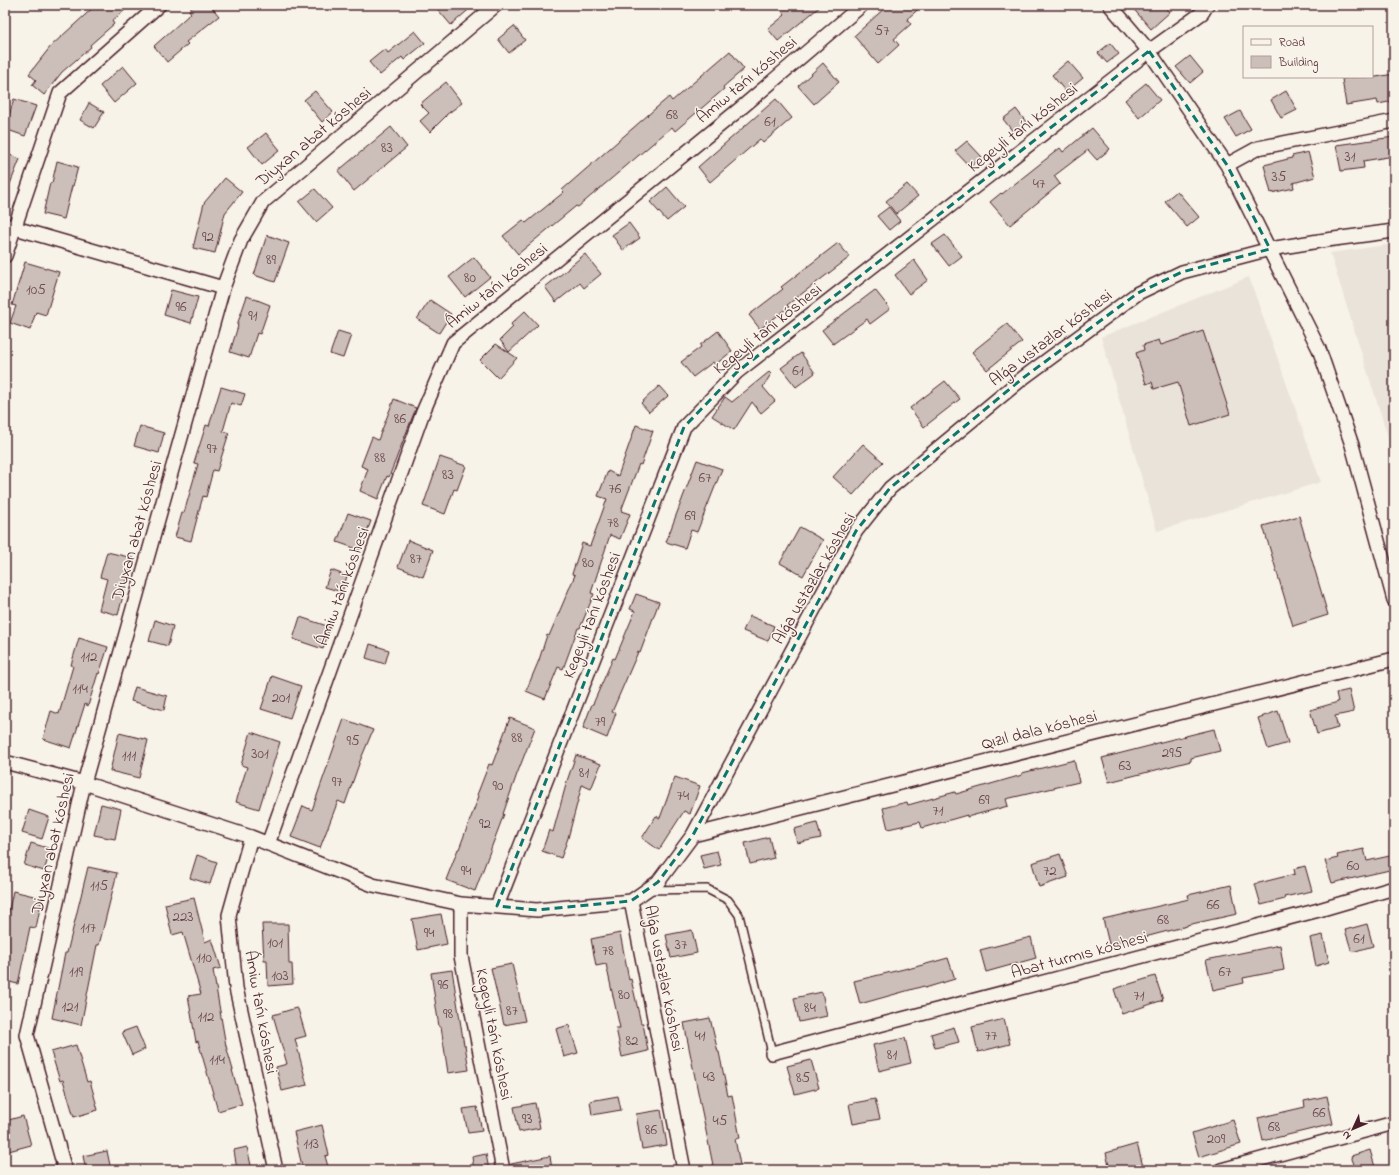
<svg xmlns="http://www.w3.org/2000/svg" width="1399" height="1175" viewBox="0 0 1399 1175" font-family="'Indie Flower',sans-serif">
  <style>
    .built { fill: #eae3da }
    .building { fill: #ccbfb9; stroke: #4a1f2b }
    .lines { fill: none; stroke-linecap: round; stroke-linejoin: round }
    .service-casing { stroke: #4a1f2b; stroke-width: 10 }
    .minor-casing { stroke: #4a1f2b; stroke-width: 16 }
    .service { stroke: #f7f3e8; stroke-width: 7 }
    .minor { stroke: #f7f3e8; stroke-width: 13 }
    .marked { fill: none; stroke: #0f766e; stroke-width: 3; stroke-dasharray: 8 5; stroke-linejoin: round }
    .labels { text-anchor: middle; stroke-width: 3; stroke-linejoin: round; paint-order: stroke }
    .number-label { font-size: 15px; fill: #6a474e }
    .street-label { font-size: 17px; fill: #4a1f2b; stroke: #f7f3e8 }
  </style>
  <rect width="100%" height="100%" fill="#f7f3e8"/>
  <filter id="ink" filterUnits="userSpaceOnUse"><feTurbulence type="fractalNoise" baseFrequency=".025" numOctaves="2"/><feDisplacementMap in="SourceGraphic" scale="8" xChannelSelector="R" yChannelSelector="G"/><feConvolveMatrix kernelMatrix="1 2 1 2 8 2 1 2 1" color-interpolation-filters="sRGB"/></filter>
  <g filter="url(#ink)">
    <path class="built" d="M1394,244V456L1330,253Z
      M1249,277L1321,482L1157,531L1101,337Z"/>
    <path class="building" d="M96,5H131L112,21L114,24L90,45L91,47L62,72L44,95L32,85L36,80L29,74L51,46Z
      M195,5H210L219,16L186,42L188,44L167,62L154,46L191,13L189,10Z
      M434,5H474L451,25Z
      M777,5H822L778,41L768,29L785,15Z
      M888,5H923L907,19L911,24L894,39L899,45L878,64L854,36Z
      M1130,5H1163L1170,12L1151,29Z
      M514,26L525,40L509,53L498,39Z
      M415,31L425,43L404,60L402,57L380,75L369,62L385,49L388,53Z
      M1110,43L1119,54L1107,63L1098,53Z
      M730,51L744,69L723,87L724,89L675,131L672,127L578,207L576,206L518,254L503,236L523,220L526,223L564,192L562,190L656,108L669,97L672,101Z
      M1190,56L1203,72L1190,83L1176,67Z
      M1068,61L1083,78L1066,92L1052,75Z
      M823,63L839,82L814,104L798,86Z
      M123,66L137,83L114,103L100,86Z
      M1394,74V101L1378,104L1377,100L1346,105L1342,79L1355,77H1376Z
      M446,82L462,103L446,115V116L430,132L420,121L429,113L420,104Z
      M1146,83L1160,100L1139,118L1125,100Z
      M315,91L333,112L322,122L304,100Z
      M1286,91L1297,110L1281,118L1271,100Z
      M14,99L36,106L25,136L5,129Z
      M776,99L792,118L763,143L760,139L710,182L698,167Z
      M89,103L104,112L94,128L80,120Z
      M1016,109L1027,123L1014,133L1003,119Z
      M1240,111L1251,129L1236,137L1225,119Z
      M391,127L407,147L354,191L338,171Z
      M1092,128L1110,149L1097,160L1088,150L1054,176L1060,184L1010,225L990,202L1001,193L1002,194L1060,148L1063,152Z
      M266,133L280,150L262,165L248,147Z
      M1394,137V156L1363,161L1364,168L1341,171L1336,145Z
      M967,141L982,157L970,167L955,151Z
      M1308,152L1315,177L1293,183L1294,188L1271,193L1264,165L1292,158V156Z
      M5,153L20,159L6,194H5Z
      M57,161L78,167L73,186H72L64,219L43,214L50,183H52Z
      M225,178L242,192L225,213L215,253L193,248L204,203Z
      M907,184L918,196L896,214L886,201Z
      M667,187L684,207L667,221L650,202Z
      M315,189L332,208L316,222L299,202Z
      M1177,191L1199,217L1187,227L1165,201Z
      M889,207L900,221L889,230L877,216Z
      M629,223L640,238L623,250L612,235Z
      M267,235L289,243L275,282L254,275Z
      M945,235L962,256L949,266L932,244Z
      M838,243L850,257L787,305L789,307L760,329L749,315L783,289L781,287Z
      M585,254L601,274L584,288L580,283L556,302L545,287L568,269V268Z
      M474,257L490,277L465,297L449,277Z
      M914,260L928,280L909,294L895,275Z
      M25,262L59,272L46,315L36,312L30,330L10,323L16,306L12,305Z
      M171,290L198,297L191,323L164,315Z
      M875,290L890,309L870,324L867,319L833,344L822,330Z
      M247,296L270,305L260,334L257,333L249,358L230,352L238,326L237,325Z
      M430,300L451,314L439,333L417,319Z
      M525,311L538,325L509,352L500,340L513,327L511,324Z
      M1007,324L1022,342L987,370L972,352Z
      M338,331L351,335L343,358L330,354Z
      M718,331L732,351L715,365L713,362L693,377L681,362L701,347L700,345Z
      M1203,331L1230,414L1191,426L1178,382L1154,389L1152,382L1146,384L1136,353L1144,350L1143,345L1159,340L1161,345Z
      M496,344L517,358L498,378L480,360Z
      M801,353L815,373L796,387L781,368Z
      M769,372L771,374L763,387L775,401L761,413L752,402L734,430L712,416L725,397L732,402Z
      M945,381L960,399L924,427L910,408Z
      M659,386L668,396L649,412L641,403Z
      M221,387L245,394L241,406L231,403L223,431L229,433L217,471L213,470L206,497L203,496L191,541L175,537L182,513H184L198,464L194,463L206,425L209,426Z
      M394,399L416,408L389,477L387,476L378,499L360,491L368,469L361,466L372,437L378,440Z
      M636,425L653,431L641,465L639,464L621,511L630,514L620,539L610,535L591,593L594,594L580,628H578L563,669L558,667L545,699L526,691L539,660L547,635L549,636L575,575L572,574L582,543L590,546L607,499L598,496L608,471L618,476Z
      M140,426L164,433L159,453L134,446Z
      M863,444L883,462L853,495L833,477Z
      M440,457L466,466L457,490L454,489L445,514L423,506Z
      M697,460L722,469L697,532L691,530L685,548L666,542Z
      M348,513L371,521L360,550L337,542Z
      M1299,516L1328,615L1293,626L1263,526Z
      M800,527L823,540L803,576L780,563Z
      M408,540L433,550L423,577L398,567Z
      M107,552L133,558L118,615L99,610L107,579L100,577Z
      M331,570L347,576L342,592L325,587Z
      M636,594L659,602L640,653L638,652L612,712L616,713L607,738L583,728L592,704H593L613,658L615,659L635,611L630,609Z
      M750,616L774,626L768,641L743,631Z
      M300,617L330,627L323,649L293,639Z
      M155,620L173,626L168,646L149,641Z
      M79,638L108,647L99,674L98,673L88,706L85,704L71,748L43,739L51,711L59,714L73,666L71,665Z
      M370,644L389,650L385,664L366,658Z
      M272,676L301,686L290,718L261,709Z
      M135,687L167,696L164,710L131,701Z
      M1349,690L1354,712L1335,716L1338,728L1317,734L1310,710L1338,702L1336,693Z
      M1278,711L1288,743L1268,749L1258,718Z
      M510,718L535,728L517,774L503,814H504L475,891L446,880L458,849H459L479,796L477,795L489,764L492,765Z
      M344,719L373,730L360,761L345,804L338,801L320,848L291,837L303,806L312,810Z
      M1214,729L1220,751L1191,758V761L1109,782L1102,758L1153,745V744Z
      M251,732L280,742L259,809L236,802L247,767L241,765Z
      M119,733L148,740L139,778L110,771Z
      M576,755L601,764L591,789L582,785L568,838L561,858L542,851L549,830L553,832L567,781Z
      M1074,760L1079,782L1006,799L1008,806L967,817V815L922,828L920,822L888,829L883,808L907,802L908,805L955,792L956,794L1022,775V773Z
      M675,777L700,786L690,814L684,811L659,850L642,838L656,816L660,818Z
      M101,804L121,809L115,839L94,835Z
      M29,810L49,817L42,839L22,833Z
      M817,823L821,838L797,843L794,829Z
      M769,837L774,858L750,864L745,843Z
      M31,843L51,849L44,871L24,865Z
      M1364,849L1367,861L1394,855V869L1332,883L1325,861L1338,858L1337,855Z
      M717,851L721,865L704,869L700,855Z
      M1060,854L1068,877L1039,887L1032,863Z
      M197,855L217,862L210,884L190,878Z
      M1305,866L1312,891L1284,897L1285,899L1261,905L1255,884L1295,874L1294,869Z
      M88,867L117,873L99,945H97L81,1025L52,1018L65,953H67Z
      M1231,885L1237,914L1187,925V926L1145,937V936L1109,944L1103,919L1189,899L1188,895Z
      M13,891L42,898L36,928L30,927L18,984L5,981V929Z
      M194,898L205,942L212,939L221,968L213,970L226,1046L233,1070H232L242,1104L218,1111L198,1041L196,1042L188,996L201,994L183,932L172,935L165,904Z
      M441,914L447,944L418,950L412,919Z
      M262,924H288L289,964H292L293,984L268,986L267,960H264Z
      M1367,924L1373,946L1352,952L1345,930Z
      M692,930L697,953L671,958L666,935Z
      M620,933L629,980L631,979L641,1023H643L648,1051L622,1057L616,1028H620L606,964L596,966L591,939Z
      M1323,935L1329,962L1316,966L1310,938Z
      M1031,937L1036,958L986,972L980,950Z
      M1280,945L1284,970L1243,978L1244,983L1213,990L1206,960Z
      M948,958L955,979L925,988L924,986L860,1004L854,981L908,968V969Z
      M512,964L525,1021L504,1025L491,968Z
      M452,970L464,1045H465L469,1070L448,1073L441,1027H439L431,973Z
      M1155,976L1163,1000L1122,1014L1114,989Z
      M822,992L827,1016L799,1022L794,998Z
      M296,1008L298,1009L306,1036L295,1039L307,1085L282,1091L276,1067L287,1064L273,1015Z
      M710,1018L718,1052H719L728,1096L732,1095L740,1138L735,1139L741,1170H714L700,1102L684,1023Z
      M1004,1019L1010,1044L978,1052L972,1027Z
      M569,1025L578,1053L564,1057L556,1029Z
      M136,1027L145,1049L132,1055L122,1032Z
      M954,1027L959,1042L935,1048L931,1034Z
      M905,1038L911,1063L879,1071L873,1045Z
      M76,1045L87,1082L90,1081L98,1110L74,1117L63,1080L60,1081L51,1052Z
      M811,1060L819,1088L795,1094L787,1066Z
      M618,1096L621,1110L592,1115L590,1101Z
      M1327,1096L1333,1124L1263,1141L1258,1118L1305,1107L1304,1101Z
      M875,1099L880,1119L853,1124L849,1104Z
      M535,1103L540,1128L519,1132L514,1107Z
      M477,1107L482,1131L468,1133L463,1109Z
      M661,1110L667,1145L642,1149L636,1114Z
      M23,1116L31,1145L5,1152V1121Z
      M1233,1120L1241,1144L1199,1157L1192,1133Z
      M322,1125L329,1155L325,1156L329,1170H303L294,1132Z
      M1137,1144L1144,1170H1110L1106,1153Z
      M247,1147L252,1170H237L234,1150Z
      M1370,1150L1375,1167L1365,1170H1356L1351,1156Z
      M107,1151L111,1170H86L83,1156Z
      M486,1154L489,1170H474L472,1157Z
      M550,1156L552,1170H511V1164Z"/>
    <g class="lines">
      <g class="service-casing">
        <path id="service" d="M649,890L707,889L728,900L739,915L772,1053"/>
      </g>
      <g class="minor-casing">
        <path id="minor" d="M1110,5L1149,51L1227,165L1319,349L1352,445L1394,600
          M1227,165L1258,148L1394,121
          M5,225L223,288
          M5,256L60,93L159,5
          M5,762L84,783L251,837L373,885L461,904L537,910L631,901L658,882L693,835L856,531L890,488L1023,378L1138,293L1182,272L1270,249L1319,241L1394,231
          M693,835L1394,659
          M251,837L229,915L236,988L276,1170
          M268,844L423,412L453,343L741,108L862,5
          M631,901L684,1170
          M461,904V956L503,1170
          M497,906L684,427L737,372L1149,51L1202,13L1207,5
          M772,1053L1319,910L1394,888
          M65,1170L27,1035L84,783L223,288L241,240L263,202L496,5
          M1221,1170L1394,1123"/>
      </g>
      <use href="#service" class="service"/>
      <use href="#minor" class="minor"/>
    </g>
  </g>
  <path class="marked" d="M1149,51L1227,165L1270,249L1182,272L1138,293L1023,378L890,488L856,531L693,835L658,882L631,901L537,910L497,906L684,427L737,372Z"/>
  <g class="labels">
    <g class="number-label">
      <text x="882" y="35">57</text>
      <text x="672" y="119">68</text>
      <text x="770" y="126">61</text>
      <text x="387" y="152">83</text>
      <text x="1350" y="161">31</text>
      <text x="1279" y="181">35</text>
      <text x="1039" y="188">47</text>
      <text x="208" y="241">92</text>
      <text x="271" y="264">89</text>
      <text x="470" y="282">80</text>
      <text x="36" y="294">105</text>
      <text x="181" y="311">96</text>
      <text x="253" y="320">91</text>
      <text x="798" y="375">61</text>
      <text x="400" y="423">86</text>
      <text x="212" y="453">97</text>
      <text x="380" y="462">88</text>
      <text x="448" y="479">83</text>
      <text x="705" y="482">67</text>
      <text x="615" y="493">76</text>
      <text x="690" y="520">69</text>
      <text x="613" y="527">78</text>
      <text x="416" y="563">87</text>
      <text x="588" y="567">80</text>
      <text x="89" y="661">112</text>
      <text x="80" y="693">114</text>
      <text x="281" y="702">201</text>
      <text x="600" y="726">79</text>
      <text x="517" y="742">88</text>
      <text x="353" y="745">95</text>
      <text x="1172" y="757">295</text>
      <text x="260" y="758">301</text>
      <text x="129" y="760">111</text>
      <text x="1125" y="770">63</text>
      <text x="584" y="777">81</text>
      <text x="337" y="786">97</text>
      <text x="498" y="790">90</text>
      <text x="683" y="800">74</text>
      <text x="984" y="804">69</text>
      <text x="938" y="815">71</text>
      <text x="485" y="828">92</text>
      <text x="1353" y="870">60</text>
      <text x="466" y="875">94</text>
      <text x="1050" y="875">72</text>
      <text x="99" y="890">115</text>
      <text x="1213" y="909">66</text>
      <text x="183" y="921">223</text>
      <text x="1163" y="924">68</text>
      <text x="88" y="932">117</text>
      <text x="429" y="937">94</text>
      <text x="1359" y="943">61</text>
      <text x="275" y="947">101</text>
      <text x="681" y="949">37</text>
      <text x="608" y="955">78</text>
      <text x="204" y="962">110</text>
      <text x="76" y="976">119</text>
      <text x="1225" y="976">67</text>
      <text x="280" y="980">103</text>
      <text x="443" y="989">96</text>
      <text x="624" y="999">80</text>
      <text x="1139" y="1000">71</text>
      <text x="70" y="1011">121</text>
      <text x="810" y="1012">84</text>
      <text x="512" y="1015">87</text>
      <text x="448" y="1018">98</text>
      <text x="206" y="1021">112</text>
      <text x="700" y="1040">41</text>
      <text x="991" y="1040">77</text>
      <text x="632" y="1045">82</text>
      <text x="892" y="1059">81</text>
      <text x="217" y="1064">114</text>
      <text x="709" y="1081">43</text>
      <text x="803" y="1082">85</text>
      <text x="1319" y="1117">66</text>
      <text x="527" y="1123">93</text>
      <text x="720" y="1125">45</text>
      <text x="1274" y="1131">68</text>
      <text x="651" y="1134">86</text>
      <text x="1216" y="1143">209</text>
      <text x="311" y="1148">113</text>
    </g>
    <g class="street-label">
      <text transform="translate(746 79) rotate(-40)" y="6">Ámiw tańı kóshesi</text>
      <text transform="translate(1022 127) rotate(-38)" y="6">Kegeyli tańı kóshesi</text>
      <text transform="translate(313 136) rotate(-40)" y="6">Diyxan abat kóshesi</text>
      <text transform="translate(496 285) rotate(-39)" y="6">Ámiw tańı kóshesi</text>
      <text transform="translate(767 328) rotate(-39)" y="6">Kegeyli tańı kóshesi</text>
      <text transform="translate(1050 337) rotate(-37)" y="6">Alǵa ustazlar kóshesi</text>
      <text transform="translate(136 530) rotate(-74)" y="6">Diyxan abat kóshesi</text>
      <text transform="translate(813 578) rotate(-60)" y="6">Alǵa ustazlar kóshesi</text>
      <text transform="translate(342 586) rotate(-70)" y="6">Ámiw tańı kóshesi</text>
      <text transform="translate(591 615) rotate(-69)" y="6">Kegeyli tańı kóshesi</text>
      <text transform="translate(1039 729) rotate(-14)" y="6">Qızıl dala kóshesi</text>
      <text transform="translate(52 843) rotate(-77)" y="6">Diyxan abat kóshesi</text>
      <text transform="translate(1079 954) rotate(-15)" y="6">Abat turmıs kóshesi</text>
      <text transform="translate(665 978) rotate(79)" y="6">Alǵa ustazlar kóshesi</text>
      <text transform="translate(262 1012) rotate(80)" y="6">Ámiw tańı kóshesi</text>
      <text transform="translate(495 1034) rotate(79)" y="6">Kegeyli tańı kóshesi</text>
    </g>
  </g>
  <rect width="1399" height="1175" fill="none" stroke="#f7f3e8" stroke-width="20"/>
  <rect x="10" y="10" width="1379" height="1155" fill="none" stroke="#4a1f2b" stroke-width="1.5" filter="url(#ink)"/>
  <rect x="1243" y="26" width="130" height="52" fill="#f7f3e8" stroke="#b29e9c"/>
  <rect x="1251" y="39" width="20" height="6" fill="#f7f3e8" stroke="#b29e9c"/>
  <text x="1279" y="46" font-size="12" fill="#4a1f2b">Road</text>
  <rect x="1251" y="56" width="20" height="12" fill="#ccbfb9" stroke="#b29e9c"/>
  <text x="1279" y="66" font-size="12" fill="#4a1f2b">Building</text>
  <g transform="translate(1353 1129) rotate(226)" stroke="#f7f3e8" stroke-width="3" paint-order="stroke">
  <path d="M0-3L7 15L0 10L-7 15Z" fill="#4a1f2b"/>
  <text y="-6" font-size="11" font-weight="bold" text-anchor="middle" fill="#4a1f2b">N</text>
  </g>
</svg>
